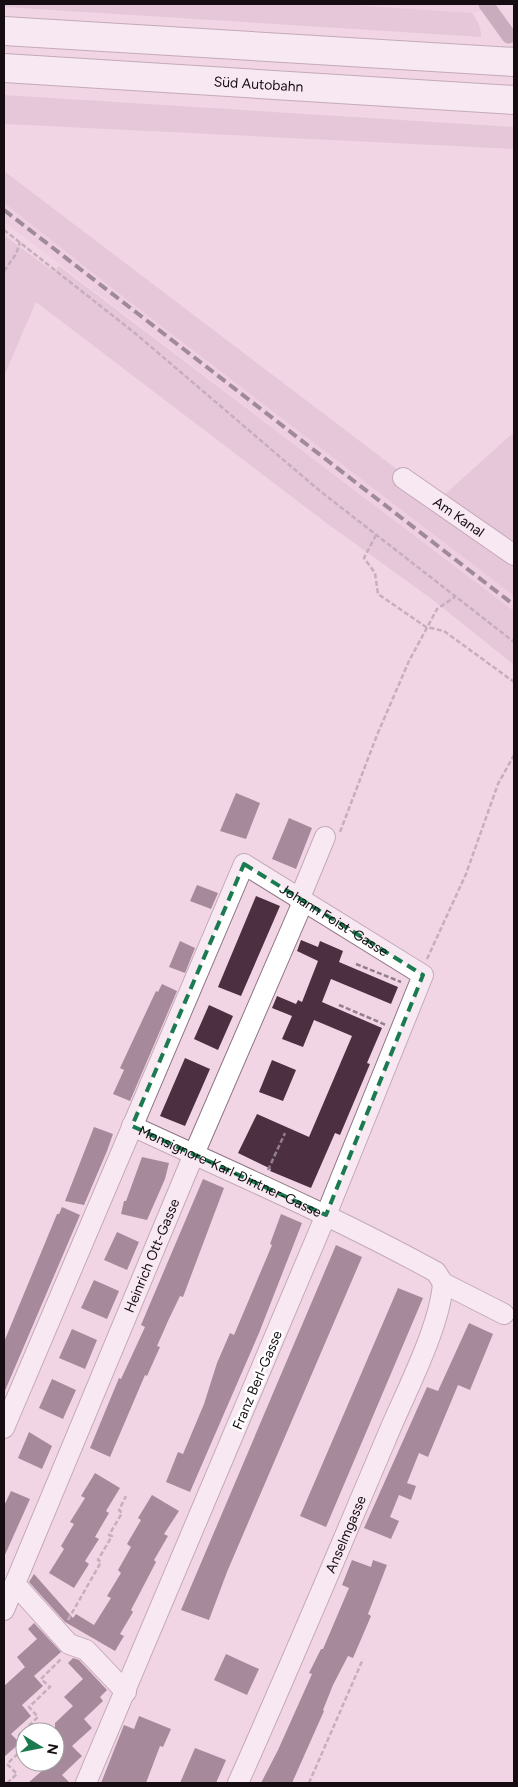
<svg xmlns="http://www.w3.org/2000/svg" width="518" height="1787" viewBox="0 0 518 1787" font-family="Figtree,sans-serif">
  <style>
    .built { fill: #eac7db }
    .green { fill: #d8b7ca }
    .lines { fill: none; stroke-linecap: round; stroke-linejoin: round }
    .canal { stroke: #9a7a8d; stroke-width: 15 }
    .building { fill: #4c3041 }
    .minor-casing { stroke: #8e7584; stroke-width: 22 }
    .highway-casing { stroke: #8e7584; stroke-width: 30 }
    .path { stroke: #937f8b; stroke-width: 2.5; stroke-dasharray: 5 2.5; stroke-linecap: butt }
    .minor { stroke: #fff; stroke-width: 20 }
    .highway { stroke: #fff; stroke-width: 28 }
    .rail { stroke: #3d3138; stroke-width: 4; stroke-dasharray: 10 5; stroke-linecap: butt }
    .marked { fill: none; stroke: #1b7a50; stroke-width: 4; stroke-dasharray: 10 6; stroke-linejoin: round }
    .labels { text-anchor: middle; stroke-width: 5; stroke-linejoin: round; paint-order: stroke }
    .street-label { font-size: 14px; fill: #160d13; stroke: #fff }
  </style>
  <rect width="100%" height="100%" fill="#f1d5e5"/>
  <path class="built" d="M337,4H508L472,13Z
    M4,203L126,299L514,596V611L4,222Z"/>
  <path class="green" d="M4,4H337L472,13C478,21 481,27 481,37L4,7Z
    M4,95L514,127V149L4,124Z
    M4,171L398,470L432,506L514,432V596L126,299L4,203Z
    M4,235L54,272L59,266L514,611V665L433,600L325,522L36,302L4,376Z"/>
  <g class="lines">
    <path class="canal" d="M486,4L509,36"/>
  </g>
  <path class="building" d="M236,793L260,803L246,839L220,831Z
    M289,818L312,828L296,869L272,859Z
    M197,885L218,893L211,909L190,901Z
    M256,896L280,906L241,996L218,987Z
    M301,940L318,947L320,941L343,951L339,962L398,987L391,1004L331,979L322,1002L382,1028L367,1063L370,1064L340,1135L335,1133L311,1188L270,1171L271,1169L238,1153L257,1114L309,1137L352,1036L314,1020L303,1047L282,1039L292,1016L272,1008L277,996L296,1004L298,1000L302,1002L318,961L297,951Z
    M180,941L195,948L185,973L169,967Z
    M162,984L177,991L130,1101L113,1094L124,1070L120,1068L156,991L158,992Z
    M209,1005L233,1016L218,1050L194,1039Z
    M185,1058L210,1069L185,1126L160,1116Z
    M272,1060L296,1070L283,1101L259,1092Z
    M94,1127L113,1134L107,1151L84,1205L65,1201Z
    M142,1157L169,1163L165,1179L147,1220L121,1214L124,1201H126Z
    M203,1179L224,1188L183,1297L180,1296L168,1321L157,1346L160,1347L147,1376L145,1375L110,1457L90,1448L119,1378L121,1379L145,1327L141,1325Z
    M62,1207L80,1215L4,1393V1342L57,1214H59Z
    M281,1214L302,1223L259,1333L190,1492L166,1482L178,1452L183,1454L204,1404L217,1363L230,1333L234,1335L272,1245L270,1244Z
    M117,1232L139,1242L127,1270L104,1260Z
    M336,1245L362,1257L227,1572L209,1620L181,1610Z
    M94,1280L119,1291L107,1319L81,1308Z
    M398,1288L423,1298L326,1527L300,1516Z
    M469,1323L493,1334L470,1390L458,1385L428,1457L419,1453L407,1483L416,1486L411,1500L399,1495L390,1517L399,1521L391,1539L364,1528L427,1387L438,1391Z
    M72,1329L97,1340L85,1369L59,1358Z
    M52,1379L76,1390L63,1419L39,1408Z
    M29,1432L52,1446L42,1469L18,1458Z
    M95,1473L120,1488L106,1511L109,1513L95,1537L99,1539L85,1561L89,1564L74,1588L49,1573L64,1549L61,1546L74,1524L70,1522L85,1498L81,1496Z
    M11,1491L30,1499L4,1557V1506Z
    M152,1495L179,1511L164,1534L168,1536L154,1560L156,1562L131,1610L133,1612L120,1634L124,1636L115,1651L65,1622L29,1582L34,1574L73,1618L76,1614L94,1625L111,1598L107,1596L121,1573L118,1570L131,1547L127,1544L141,1520L138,1518Z
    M352,1560L371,1567L373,1560L387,1565L368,1614L371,1616L353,1658L348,1656L333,1685L323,1710L324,1711L292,1783H261L278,1750L312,1674L309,1673L321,1649H323L349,1588L342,1585Z
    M34,1623L61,1652L34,1676L43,1686L22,1705L31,1716L11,1734L20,1743L4,1757V1686L25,1667L17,1657L37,1639L28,1629Z
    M226,1654L259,1669L247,1695L214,1680Z
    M73,1658L79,1660L107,1690L100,1697L103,1701L84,1719L92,1728L72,1746L82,1756L62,1775L70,1783H28L52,1762H55V1723L73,1706L64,1697L83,1679L68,1663Z
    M139,1716L171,1729L163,1747L160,1746L146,1783H101L124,1725L134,1729Z
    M195,1748L226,1760L216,1783H180Z"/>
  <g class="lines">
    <g class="minor-casing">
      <g id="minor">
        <path id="s1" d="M403,478L514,555"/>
        <path d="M299,900L325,837"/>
        <path id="s2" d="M132,1126C234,1173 338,1218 436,1272L443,1283L504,1314"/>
        <path id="s3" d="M4,1428L244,864L423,975L326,1215L86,1783"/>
        <path d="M15,1584L69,1644L86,1650L126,1692"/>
        <path id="s4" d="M4,1610L194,1154L303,902"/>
        <path id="s5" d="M238,1783C289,1669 337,1554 386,1439C404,1395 440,1328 443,1283"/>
      </g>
    </g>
    <g class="highway-casing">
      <g id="highway">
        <path d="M4,31L514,62"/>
        <path id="s6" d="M4,68L514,100"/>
      </g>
    </g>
    <path class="path" d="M4,230L136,334L320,491L514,642
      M4,271L16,254L20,242
      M376,535L364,558L375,573L378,594L426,627L444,631L514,682
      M340,832L377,735L409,661L437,609L455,597
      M427,959L466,874L498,784L514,755
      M356,964L401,982
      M339,1005L386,1025
      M268,1170L285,1133
      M68,1620L101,1562L98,1560L112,1536L109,1535L122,1513L119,1510L126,1496
      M25,1742L19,1735L38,1717L29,1707L50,1687L41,1679L62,1658
      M7,1783L17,1774L7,1764L25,1747
      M309,1783L363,1659"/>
    <use href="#minor" class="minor"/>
    <use href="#highway" class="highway"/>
    <path class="rail" d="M4,210L514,605"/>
  </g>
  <path d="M0 0H518V1787H0ZM244,864L423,975L326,1215L132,1126Z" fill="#f1d5e5" fill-opacity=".55" fill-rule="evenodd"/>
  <path class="marked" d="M244,864L423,975L326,1215L132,1126Z"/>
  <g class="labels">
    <g class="street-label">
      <text dy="5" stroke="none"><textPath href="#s6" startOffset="255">Süd Autobahn</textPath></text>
      <text dy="5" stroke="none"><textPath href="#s1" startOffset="68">Am Kanal</textPath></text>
      <text dy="5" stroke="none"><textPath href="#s3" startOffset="719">Johann Foist-Gasse</textPath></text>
      <text dy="5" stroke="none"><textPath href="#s2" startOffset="108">Monsignore-Karl-Dintner-Gasse</textPath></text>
      <text dy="5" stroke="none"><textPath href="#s4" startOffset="384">Heinrich Ott-Gasse</textPath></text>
      <text transform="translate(257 1380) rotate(-67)" y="5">Franz Berl-Gasse</text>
      <text dy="5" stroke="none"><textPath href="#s5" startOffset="271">Anselmgasse</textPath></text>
    </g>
  </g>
  <rect width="518" height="1787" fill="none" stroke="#160d13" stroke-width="10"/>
  <g transform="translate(40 1747) rotate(100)"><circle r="24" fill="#ffffff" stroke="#a29ea1"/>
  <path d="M0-4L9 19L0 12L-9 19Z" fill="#1b7a50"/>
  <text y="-8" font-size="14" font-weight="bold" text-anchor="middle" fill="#160d13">N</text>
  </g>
</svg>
